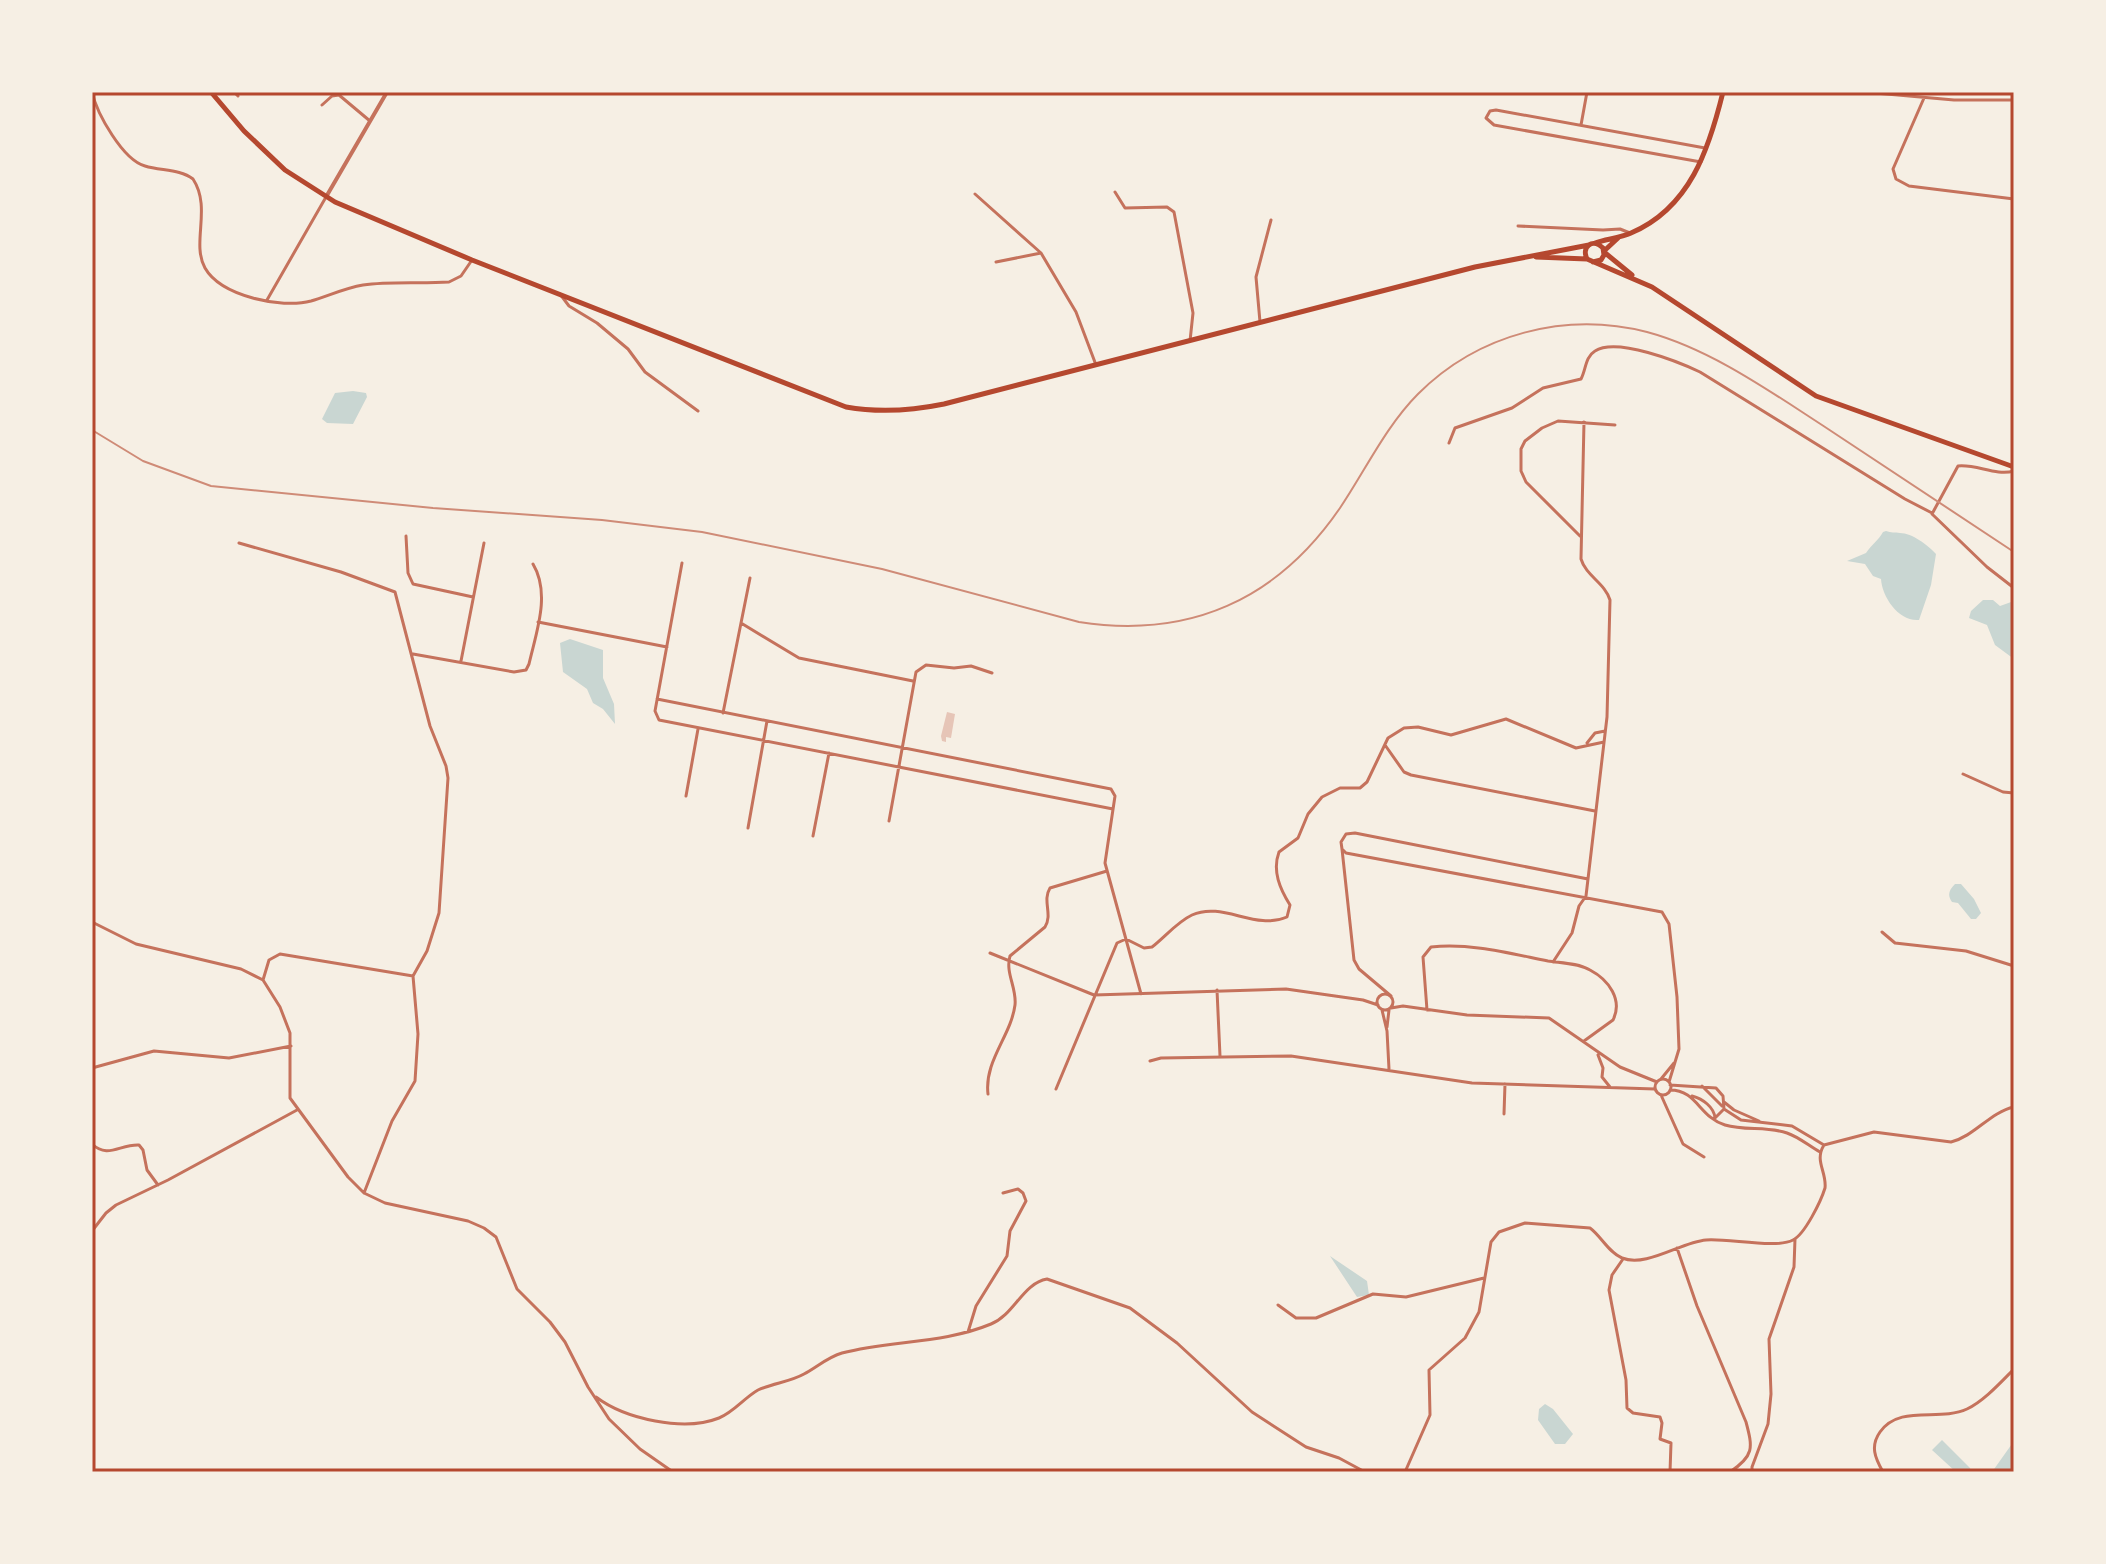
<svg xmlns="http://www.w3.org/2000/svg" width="2106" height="1564" viewBox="0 0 2106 1564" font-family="'Sofia Sans Condensed',sans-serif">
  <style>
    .water { fill: #c9d6d2 }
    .building { fill: #e6c5b7 }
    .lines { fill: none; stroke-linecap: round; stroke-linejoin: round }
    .minor { stroke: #c5725c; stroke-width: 3 }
    .tertiary { stroke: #c5725c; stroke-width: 4 }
    .primary { stroke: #b5482f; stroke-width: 5 }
    .rail { stroke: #cf8b77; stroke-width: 2 }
    .neatline { fill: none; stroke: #b5482f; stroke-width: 3 }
  </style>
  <rect width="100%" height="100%" fill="#f6efe4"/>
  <path class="water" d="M353,391L366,393L367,397L353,424L327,423L322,419L335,393Z
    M1886,531C1891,533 1895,532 1900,533C1912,533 1928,545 1936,554L1931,585L1919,620C1899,622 1882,597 1881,579L1873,576L1865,564L1847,561L1866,553C1871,545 1879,540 1883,532Z
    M1983,600H1993L2000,606L2014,601V659L1995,645L1987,625L1969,618L1971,611Z
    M570,639L603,650V678L614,704L615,724L603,709L593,703L587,689L563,672L560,643Z
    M1955,884H1961L1974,899L1981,913L1976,919H1971L1958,903L1952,902C1947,895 1949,890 1955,884Z
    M1330,1256L1367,1281L1369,1295L1357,1297Z
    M1545,1404L1553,1409L1573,1434L1565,1444H1555L1538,1420L1539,1409Z
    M1942,1440L1970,1468L1971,1472H1956L1932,1450Z
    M2014,1441V1472H1992Z"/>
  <path class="building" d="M947,712L955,714L951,738L946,737V742L942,741L941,736Z"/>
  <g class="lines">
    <path class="minor" d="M92,92C97,114 123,160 145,166C161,171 180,169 193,179C212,208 191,243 205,268C221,296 281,309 311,301C328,296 345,288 363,285C391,281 421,284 449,282L461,276L472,260
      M234,92L238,96
      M1864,92L1954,100H2014
      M1924,98L1893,169L1896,179L1909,186L2014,199
      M322,105L332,96L339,95L370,121
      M1581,125L1587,92
      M1701,162L1494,125L1486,118L1490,111L1496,110L1705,148
      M1115,192L1125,208L1167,207L1174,212L1193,313L1190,341
      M975,194L1041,253L1076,312L1096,365
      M1518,226L1603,230L1620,229L1630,233
      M996,262L1041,253
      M560,294L569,306L597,323L628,349L645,372L698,411
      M267,300L326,197
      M1260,322L1256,277L1271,220
      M1449,443L1455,428L1512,408L1543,388L1581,379C1586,370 1585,357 1595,351C1617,337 1679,362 1700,372L1905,499L1932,513
      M2014,471C1995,476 1977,464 1958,466L1932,514L1987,567L2014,588
      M406,536L408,573L413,584L473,597
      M1580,536L1526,482L1521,471V449L1525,441L1542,428L1558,421L1615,425
      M239,543L341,572L395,592L430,726L446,766L448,778L439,913L427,951L413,976L418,1034L415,1081L392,1121L364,1193
      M682,563L655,711L659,720L1113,809
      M538,622L667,647
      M741,623L799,658L913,681
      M413,654L514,672L526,670L529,664C536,633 551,594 533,564
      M461,661L484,543
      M657,699L1111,789L1115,796L1105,863L1141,994
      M723,713L750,578
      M1587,743L1595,733L1605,731
      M1385,745L1404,772L1411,775L1595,811
      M1963,774L2003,792L2014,793
      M686,796L698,729
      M889,821L916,672L926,665L954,668L971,666L992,673
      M748,828L767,721
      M813,836L829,753
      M1342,849L1354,960L1359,969L1391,996
      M1588,879L1355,833L1346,834L1341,842L1342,849L1346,853L1662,912L1669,924L1677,997L1679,1049L1669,1082
      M92,922L136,944L241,969L263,980L280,1007L290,1033V1098L348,1177L364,1193L385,1203L468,1221L484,1228L496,1237L517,1289L550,1322L565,1342L588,1387L609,1419L640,1449L673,1472
      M1882,932L1895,943L1966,951L2014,966
      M990,953L1094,995L1286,989L1363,1000L1378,1005
      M1553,962L1572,933L1579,906L1586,896L1607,717L1610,600C1605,583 1586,576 1581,559L1584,422
      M263,980L269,960L280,954L413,976
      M1217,990L1220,1056
      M1377 1002a8 8 0 1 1 16 0a8 8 0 1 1-16 0Z
      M1391,1008L1403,1006L1467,1015L1549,1018L1620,1067L1657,1082
      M1382,1010L1387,1031L1389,1069
      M1427,1010L1423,957L1431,947C1471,943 1508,953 1548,961C1561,963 1578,963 1590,970C1609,980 1623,1000 1613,1020L1584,1041
      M1387,1027L1389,1010
      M1598,1055L1603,1068L1602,1077L1610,1087
      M1150,1061L1161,1058L1291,1056L1472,1083L1655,1089
      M92,1068L154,1051L229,1058L291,1046
      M1661,1079L1674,1063
      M1655 1087a8 8 0 1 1 16 0a8 8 0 1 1-16 0Z
      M1670,1085L1716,1088L1723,1096L1724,1109L1741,1120L1792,1126L1824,1145
      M1702,1086L1722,1106
      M1056,1089L1117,943L1126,939L1144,948L1152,947C1165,937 1177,922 1192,915C1223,901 1255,931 1287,917L1290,905C1280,889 1272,871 1279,852L1298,838L1308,814L1322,797L1340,788H1360L1367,782L1388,738L1404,728L1418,727L1451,735L1506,719L1576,748L1604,742
      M1670,1090C1697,1090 1699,1117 1725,1125C1745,1131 1767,1126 1787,1133C1799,1137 1809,1146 1820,1152
      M988,1094C984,1061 1011,1036 1015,1005C1017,988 1005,973 1010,956L1045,927C1053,914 1042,901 1050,888L1107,871
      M1661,1095L1683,1144L1704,1157
      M1692,1096C1703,1099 1714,1107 1715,1118L1724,1109
      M1724,1102L1734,1110L1759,1121
      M1504,1114L1505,1084
      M92,1144C108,1159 120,1144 139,1145L143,1150L147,1170L158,1185
      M1824,1145L1874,1132L1951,1142C1975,1136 1990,1112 2014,1107
      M92,1231L106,1213L116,1205L168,1180L297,1110
      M1677,1248L1697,1306L1746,1422C1753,1448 1754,1456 1730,1472
      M1623,1259L1612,1275L1609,1290L1626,1380L1627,1408L1633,1413L1660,1417L1662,1423L1660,1439L1671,1443L1670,1472
      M1278,1305L1296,1318H1316L1373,1294L1406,1297L1484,1278
      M968,1332L976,1306L1007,1256L1010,1231L1026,1201L1023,1193L1018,1189L1003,1193
      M596,1397C625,1419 684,1432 719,1418C734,1412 744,1398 758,1390C773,1383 790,1382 804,1374C817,1367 828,1357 842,1353C891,1340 943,1344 991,1324C1014,1315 1023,1283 1047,1279L1130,1308L1177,1343L1252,1412L1306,1447L1339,1458L1365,1472
      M1405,1472L1430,1415L1429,1370L1465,1338L1479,1312L1491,1242L1499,1232L1525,1223L1590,1228C1601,1236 1609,1253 1622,1258C1646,1268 1681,1242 1706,1240C1727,1238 1777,1249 1793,1240C1805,1234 1821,1201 1825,1188C1827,1172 1814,1161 1824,1145
      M1752,1472V1467L1768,1424L1771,1394L1769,1339L1794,1267L1795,1239
      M1883,1472C1875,1458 1870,1446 1880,1432C1900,1404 1939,1422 1967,1409C1984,1401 2001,1382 2014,1369"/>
    <path class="tertiary" d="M326,197L387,92"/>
    <path class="primary" d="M211,92L244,131L285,170L335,202L472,260L846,407C880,413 910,411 944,404L1475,267L1589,245
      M1595,243C1607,239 1620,238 1631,233C1690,208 1709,149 1723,92
      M1604,251L1618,238
      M1604,252L1632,275
      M1536,257L1587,259
      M1587,259L1652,287L1816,396L2014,467
      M1587,259C1581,246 1593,238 1603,248L1604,255L1601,260L1593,262"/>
    <path class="rail" d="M92,430L143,461L211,486L433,508L602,520L702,532L882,569L1079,622C1189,639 1277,600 1340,508C1365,471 1386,426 1418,394C1478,334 1565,311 1647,332C1710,349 1768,390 1822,425C1886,467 1950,509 2014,552"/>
  </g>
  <rect width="2106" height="1564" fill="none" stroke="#f6efe4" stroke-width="188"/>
  <rect x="94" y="94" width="1918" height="1376" class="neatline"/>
</svg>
